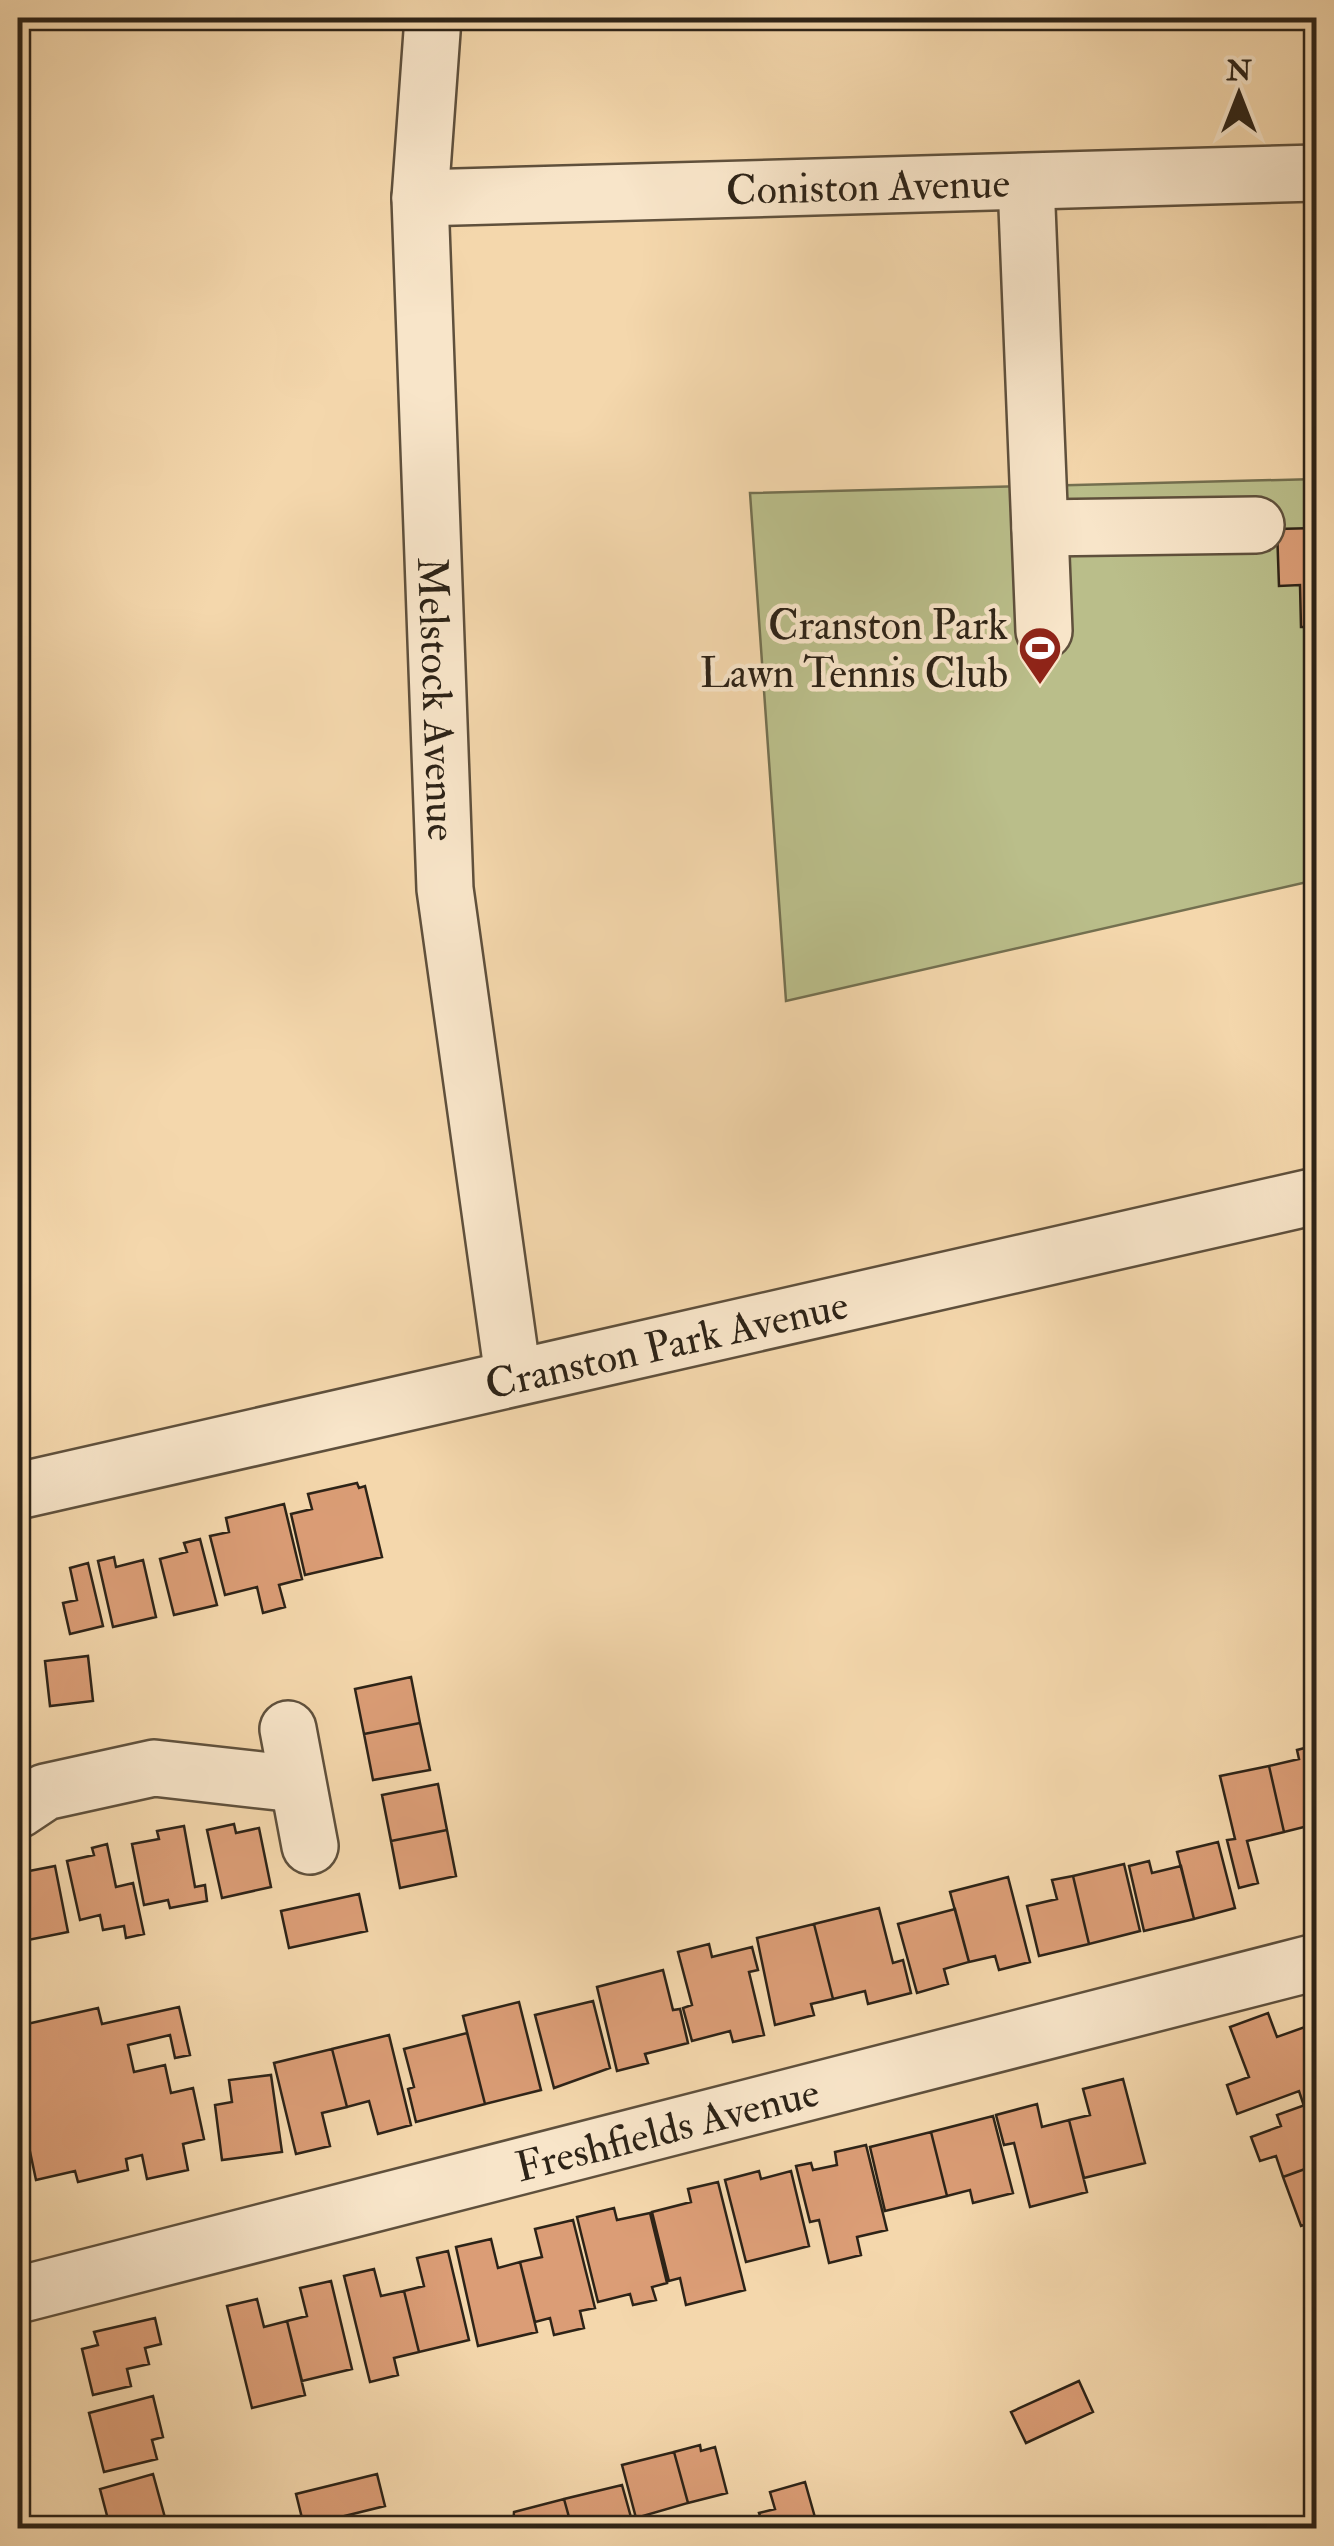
<svg xmlns="http://www.w3.org/2000/svg" width="1334" height="2546" viewBox="0 0 1334 2546" font-family="'IM FELL Double Pica',serif">
  <style>
    .green { fill: #babe8a; stroke: #747050; stroke-width: 2.5 }
    .building { fill: #db9d76; stroke: #2d2317; stroke-width: 2.5 }
    .lines { fill: none; stroke-linecap: round; stroke-linejoin: round }
    .minor-casing { stroke: #5f503c; stroke-width: 60 }
    .minor { stroke: #f8e5c9; stroke-width: 55 }
    .labels { text-anchor: middle; stroke-width: 9; stroke-linejoin: round; paint-order: stroke }
    .street-label { font-size: 42px; fill: #2d2317; stroke: #f8e5c9 }
    .poi-label { font-size: 42px; fill: #2d2317; stroke: #f8e5c9; text-anchor: end }
  </style>
  <rect width="100%" height="100%" fill="#f4d7ac"/>
  <filter id="stains"><feTurbulence type="fractalNoise" baseFrequency=".002" numOctaves="4"/><feColorMatrix values="0 0 0 0 .2 0 0 0 0 .09 0 0 0 0 .02 0 0 0 .5 -.17"/></filter>
  <radialGradient id="worn" r=".72"><stop offset=".6" stop-color="#630" stop-opacity="0"/><stop offset="1" stop-color="#630" stop-opacity=".3"/></radialGradient>
  <path class="green" d="M1316,479V880L786,1001L750,493Z"/>
  <path class="building" d="M1316,528V627H1301L1300,585L1279,586L1277,529Z
    M357,1483L359,1488L365,1486L382,1557L305,1575L291,1514L312,1509L308,1494Z
    M284,1504L302,1579L279,1585L285,1607L263,1613L257,1587L225,1595L210,1536L229,1532L226,1518Z
    M200,1539L217,1605L174,1615L160,1559L187,1552L184,1543Z
    M114,1557L116,1567L143,1560L156,1617L113,1627L98,1561Z
    M88,1563L103,1626L70,1634L63,1603L77,1600L70,1568Z
    M88,1656L93,1701L50,1706L45,1661Z
    M411,1677L420,1723L364,1734L355,1689Z
    M420,1723L430,1770L373,1780L364,1734Z
    M1316,1745V1824L1284,1832L1269,1766L1299,1759L1297,1750Z
    M1269,1766L1284,1832L1247,1841L1258,1883L1239,1888L1227,1840L1235,1839L1220,1776Z
    M438,1784L447,1830L391,1841L382,1795Z
    M234,1824L236,1833L259,1828L271,1887L222,1898L207,1830Z
    M184,1826L195,1887L205,1885L207,1901L170,1908L168,1900L144,1905L132,1844L159,1839L157,1831Z
    M447,1830L456,1876L400,1888L391,1841Z
    M1218,1842L1235,1908L1194,1919L1177,1852Z
    M107,1844L116,1887L133,1883L144,1934L126,1938L124,1926L103,1930L100,1915L80,1920L67,1861L94,1855L92,1848Z
    M1149,1861L1152,1873L1181,1866L1194,1919L1144,1931L1129,1866Z
    M1124,1864L1140,1931L1089,1944L1073,1876Z
    M55,1866L68,1932L18,1942V1883L27,1881L24,1872Z
    M1073,1876L1089,1944L1039,1956L1027,1906L1057,1899L1052,1880Z
    M1008,1877L1030,1962L999,1970L995,1956L969,1962L950,1892Z
    M359,1894L367,1931L289,1948L281,1911Z
    M879,1908L893,1963L903,1960L911,1993L868,2004L865,1991L833,1999L814,1924Z
    M955,1909L969,1962L944,1969L948,1984L917,1993L898,1924Z
    M814,1924L833,1999L811,2004L814,2015L775,2025L757,1938Z
    M709,1944L712,1957L752,1947L758,1970L749,1972L764,2035L733,2042L730,2031L692,2041L683,2008L692,2005L678,1952Z
    M663,1970L673,2010L680,2009L688,2043L645,2054L648,2063L617,2071L597,1987Z
    M593,2001L610,2068L554,2088L535,2015Z
    M519,2002L541,2090L485,2104L463,2016Z
    M179,2007L190,2055L175,2058L170,2035L128,2045L134,2072L165,2065L171,2093L193,2088L204,2139L183,2144L188,2170L147,2179L142,2155L126,2159L128,2170L78,2182L75,2171L36,2180L18,2095V2079L27,2077L18,2026L98,2008L102,2024Z
    M1268,2013L1277,2037L1316,2023V2098L1303,2103L1299,2091L1237,2114L1227,2085L1249,2077L1230,2027Z
    M467,2033L485,2104L416,2122L408,2089L414,2087L404,2049Z
    M389,2035L411,2125L378,2134L369,2101L347,2107L332,2049Z
    M332,2049L347,2107L322,2113L330,2146L296,2154L274,2063Z
    M271,2075L282,2152L222,2160L215,2105L232,2102L229,2080Z
    M1123,2079L1145,2163L1084,2178L1069,2120L1090,2115L1083,2089Z
    M1316,2101V2165L1283,2177L1276,2156L1260,2161L1251,2137L1281,2126L1277,2115Z
    M1037,2104L1042,2127L1069,2120L1087,2192L1030,2207L1014,2143L1004,2145L996,2115Z
    M993,2116L1013,2193L973,2203L970,2190L947,2196L931,2132Z
    M931,2132L947,2196L885,2211L870,2147Z
    M866,2145L887,2230L857,2237L861,2255L829,2263L819,2220L810,2222L796,2166L811,2163L813,2170L837,2165L835,2152Z
    M1316,2165V2221L1301,2226L1283,2177Z
    M759,2171L761,2179L791,2171L809,2246L746,2262L725,2180Z
    M718,2182L745,2290L686,2305L680,2278L669,2281L652,2212L691,2202L688,2189Z
    M614,2208L617,2220L650,2213L667,2283L652,2287L656,2300L633,2305L630,2294L598,2302L577,2217Z
    M573,2220L595,2308L580,2311L584,2328L554,2335L550,2318L535,2322L520,2262L542,2257L535,2229Z
    M491,2239L498,2268L520,2262L537,2332L478,2346L456,2247Z
    M448,2251L469,2340L419,2352L404,2291L424,2286L417,2258Z
    M374,2269L381,2296L404,2291L419,2352L394,2358L398,2375L370,2382L344,2276Z
    M331,2281L352,2369L302,2381L287,2321L307,2316L300,2288Z
    M257,2299L264,2327L287,2321L305,2395L252,2408L227,2306Z
    M155,2318L161,2344L145,2348L149,2364L127,2369L131,2386L93,2395L82,2349L98,2345L94,2332Z
    M1079,2381L1093,2412L1026,2443L1011,2412Z
    M153,2396L163,2437L152,2440L157,2459L104,2472L89,2413Z
    M700,2445L701,2451L715,2447L727,2493L688,2503L674,2452Z
    M674,2452L688,2503L636,2518L622,2465Z
    M153,2474L167,2525L133,2528L130,2521L110,2527L100,2489Z
    M377,2474L385,2506L304,2526L296,2494Z
    M805,2482L818,2528H764L759,2513L775,2509L770,2492Z
    M622,2485L634,2528H572L564,2499Z
    M564,2499L572,2528H513L514,2512Z
    M499,2519L500,2523L511,2520L513,2528H461Z"/>
  <g class="lines">
    <g class="minor-casing">
      <g id="minor">
        <path id="s1" d="M433,18L420,198L445,889L513,1376"/>
        <path d="M1026,182L1044,631"/>
        <path id="s2" d="M420,198L1316,173"/>
        <path d="M1040,528L1256,525"/>
        <path id="s3" d="M18,1491L1316,1196"/>
        <path d="M288,1729L310,1846"/>
        <path d="M18,1810L45,1792L154,1768L296,1784"/>
        <path id="s4" d="M18,2295L1316,1962"/>
      </g>
    </g>
    <use href="#minor" class="minor"/>
  </g>
  <defs>
    <g id="stadium-pin" transform="scale(2.25)"><path d="M0 17L-7.5 6A9.5 9.5 0 1 1 7.5 6Z" fill="#8f2418" stroke="#f8e5c9"/><path d="M0-5a6.5 5 0 1 0 0 10a6.5 5 0 1 0 0-10ZM-3.5-1.8h7v3.6h-7Z" fill="#fff"/></g>
  </defs>
  <g fill-rule="evenodd">
    <use href="#stadium-pin" x="1040" y="648"/>
  </g>
  <g class="labels">
    <g class="street-label">
      <text dy="15" stroke="none"><textPath href="#s2" startOffset="448">Coniston Avenue</textPath></text>
      <text dy="15" stroke="none"><textPath href="#s1" startOffset="682">Melstock Avenue</textPath></text>
      <text dy="15" stroke="none"><textPath href="#s3" startOffset="665">Cranston Park Avenue</textPath></text>
      <text dy="15" stroke="none"><textPath href="#s4" startOffset="670">Freshfields Avenue</textPath></text>
    </g>
    <g class="poi-label">
      <text x="1008" y="639">Cranston Park<tspan x="1008" dy="48">Lawn Tennis Club</tspan></text>
    </g>
  </g>
  <rect width="1334" height="2546" fill="none" stroke="#f4d7ac" stroke-width="60"/>
  <rect x="20" y="20" width="1294" height="2506" fill="none" stroke="#2d2317" stroke-width="5"/>
  <rect x="30" y="30" width="1274" height="2486" fill="none" stroke="#2d2317" stroke-width="2.5"/>
  <g transform="translate(1239 95)" stroke="#f8e5c9" stroke-width="8" paint-order="stroke">
  <path d="M0-8L18 38L0 25L-18 38Z" fill="#2d2317"/>
  <text y="-15" font-size="28" font-weight="bold" text-anchor="middle" fill="#2d2317">N</text>
  </g>
  <rect width="100%" height="100%" filter="url(#stains)"/>
  <rect width="100%" height="100%" fill="url(#worn)"/>
</svg>
